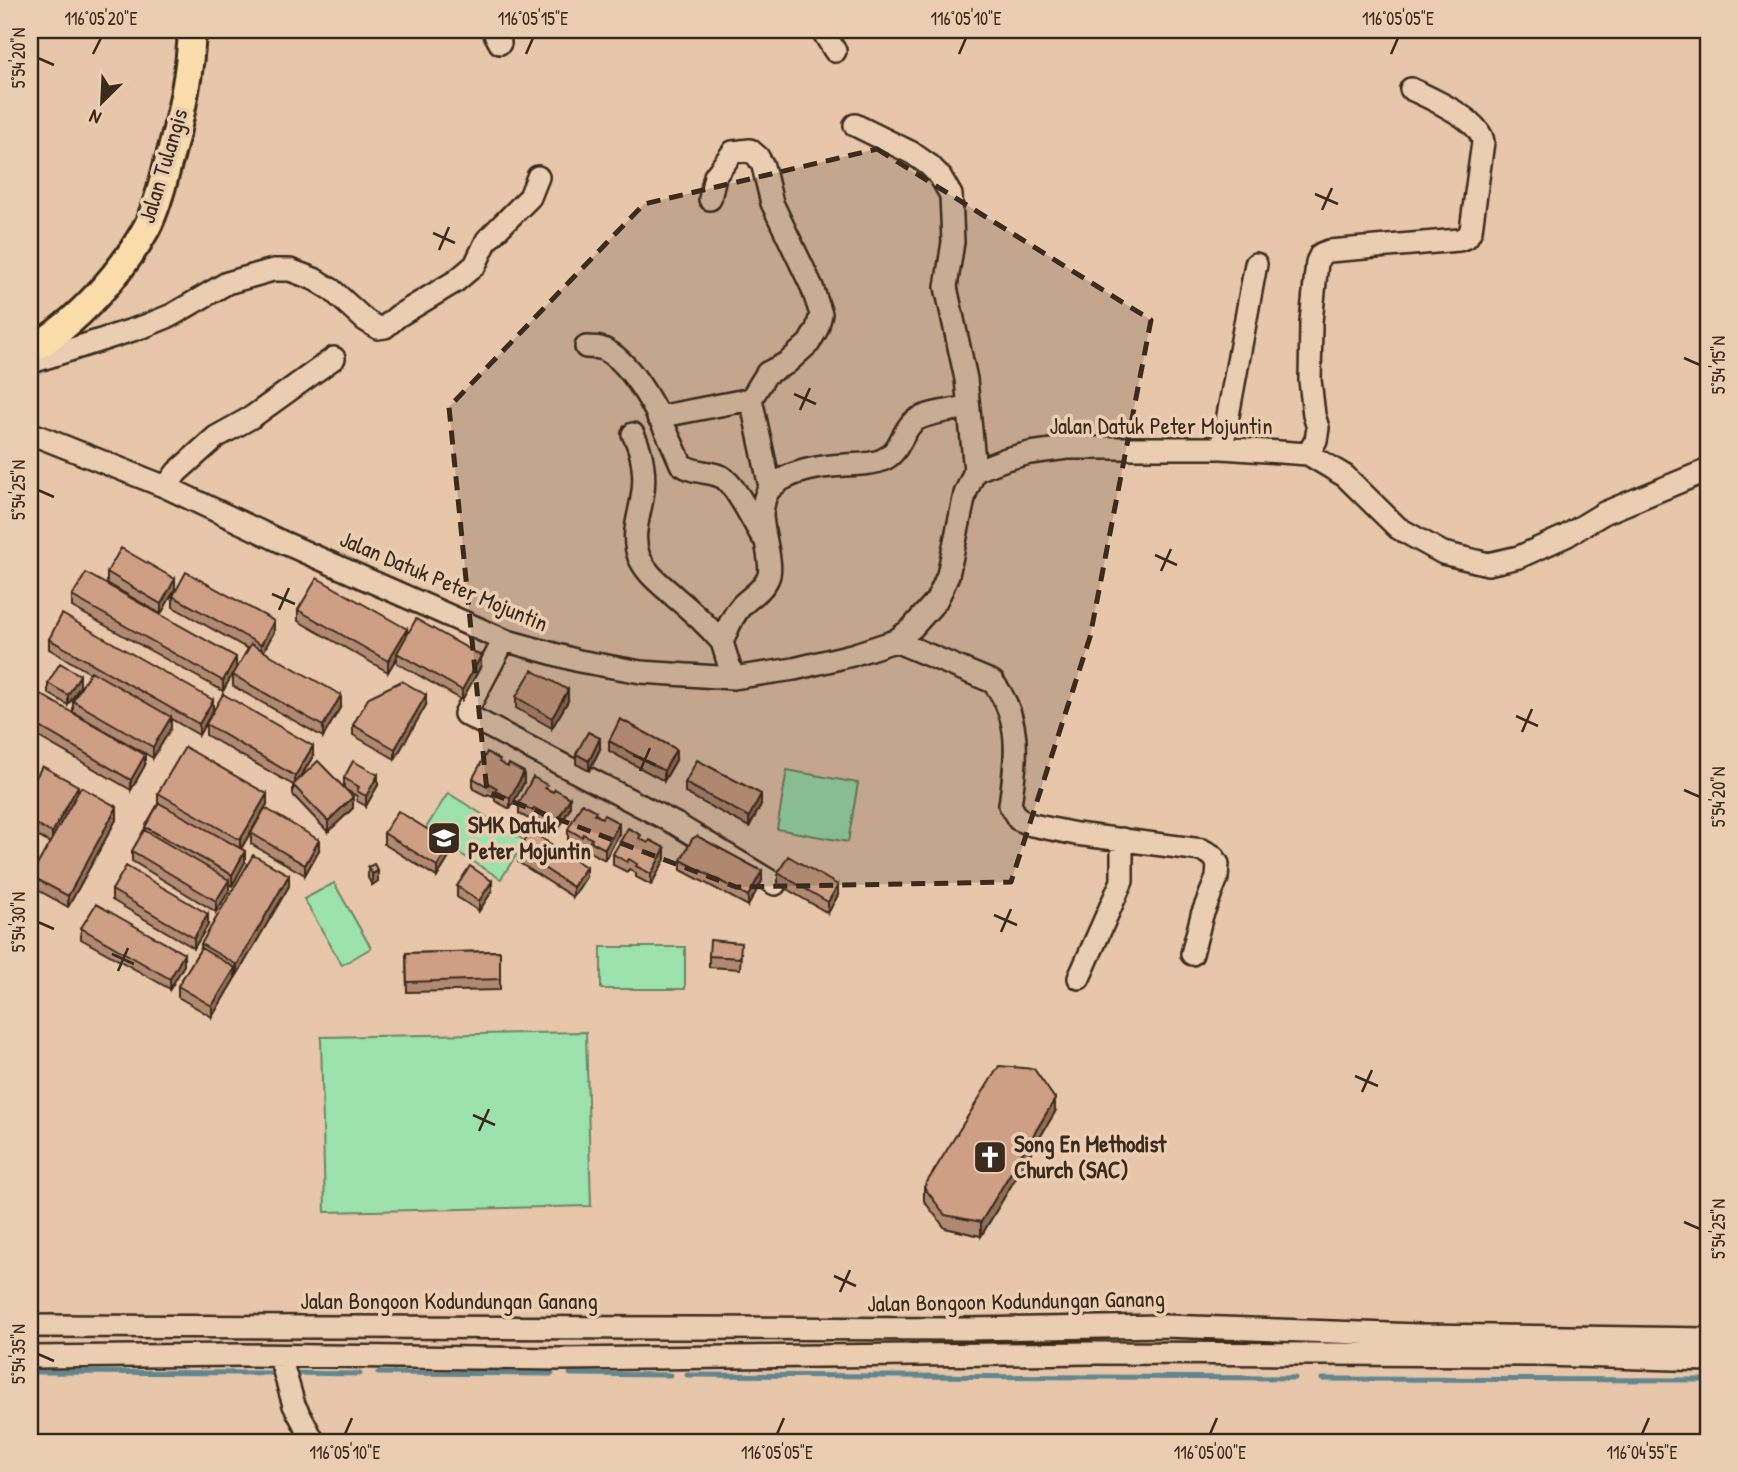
<svg xmlns="http://www.w3.org/2000/svg" width="1738" height="1472" viewBox="0 0 1738 1472" font-family="'Patrick Hand',sans-serif">
  <style>
    .green { fill: #9de2ae; stroke: #6c8666; stroke-width: 2 }
    .lines { fill: none; stroke-linecap: round; stroke-linejoin: round }
    .stream { stroke: #61868f; stroke-width: 5 }
    .minor-casing { stroke: #3b2a1e; stroke-width: 26 }
    .major-casing { stroke: #3b2a1e; stroke-width: 32 }
    .minor { stroke: #ebceb2; stroke-width: 21 }
    .major { stroke: #fbddab; stroke-width: 26 }
    .wall { fill: #b18972; stroke: #3b2a1e; stroke-width: 2 }
    .shaded-wall { fill: #906f5c; stroke: #3b2a1e; stroke-width: 2 }
    .building { fill: #ce9f84; stroke: #3b2a1e; stroke-width: 2 }
    .marked { fill: #3b2a1e; fill-opacity: 0.2; stroke: #3b2a1e; stroke-width: 5; stroke-dasharray: 14 9; stroke-linejoin: round }
    .ticks { fill: none; stroke: #3b2a1e; stroke-width: 2.5 }
    .labels { text-anchor: middle; stroke-width: 7; stroke-linejoin: round; paint-order: stroke }
    .street-label { font-size: 23px; fill: #3b2a1e; stroke: #ebceb2 }
    .poi-label { font-size: 23px; font-weight: bold; fill: #3b2a1e; stroke: #ebceb2; text-anchor: start }
    .neatline { fill: none; stroke: #3b2a1e; stroke-width: 2.5 }
    .ticks-label { font-size: 18px; text-anchor: middle; fill: #3b2a1e }
  </style>
  <rect width="100%" height="100%" fill="#e7c6aa"/>
  <filter id="ink" filterUnits="userSpaceOnUse"><feTurbulence type="fractalNoise" baseFrequency=".0143" numOctaves="2"/><feDisplacementMap in="SourceGraphic" scale="14" xChannelSelector="R" yChannelSelector="G"/><feConvolveMatrix kernelMatrix="1 2 1 2 8 2 1 2 1" color-interpolation-filters="sRGB"/></filter>
  <g filter="url(#ink)">
    <path class="green" d="M787,770L858,783L848,842L777,829Z
      M448,793L525,841L501,879L424,831Z
      M334,883L371,948L342,965L304,899Z
      M601,947H685V989H601Z
      M586,1032L591,1206L325,1212L321,1037Z"/>
    <g class="lines">
      <path class="stream" d="M30,1372L274,1373
        M291,1373L360,1374
        M378,1373L552,1374
        M570,1374L670,1375
        M687,1375L1295,1378
        M1322,1379L1708,1380"/>
      <g class="minor-casing">
        <path id="minor" d="M493,30L500,43
          M822,30L835,51
          M855,125L912,153L929,165L940,176L951,195L953,242L946,287L966,379L975,471
          M586,347C593,347 601,347 607,351C637,366 668,433 681,464C694,474 708,470 722,477C736,485 753,522 762,536
          M35,361L145,326L172,315L227,283L273,270H290L314,279L332,290L365,320L378,328L385,327L398,316L456,281L475,265L487,240L530,197L538,177
          M751,399L770,487
          M658,417L751,399L767,373L787,363L809,343L817,329L821,314L812,287L772,203L763,166L758,157L750,150L733,152L715,176L710,199
          M30,433L166,487L280,541L504,640L579,661L641,672L733,678L794,669L852,655L895,641L912,628L936,601L942,589L948,575L965,494L975,471L1006,459L1030,453L1067,448H1222L1308,454L1345,476L1398,528L1443,553L1488,564L1519,557L1566,536L1604,513L1708,470
          M633,434C643,452 646,477 642,498C639,518 631,536 639,557C647,575 661,584 675,597C692,611 708,626 722,642
          M1222,448L1256,264
          M1308,454L1316,440L1318,428L1314,415L1310,380L1311,322L1317,262L1321,254L1329,251L1459,240L1467,237L1471,230L1483,142C1481,120 1430,98 1411,89
          M166,487L177,472L216,437L252,417L334,358
          M504,640L465,714L676,824L775,884
          M895,641L993,682C1023,720 1016,761 1010,805L1018,819L1032,825L1076,834L1202,850L1213,856L1218,864L1217,878L1202,915L1192,954
          M733,678L722,642C728,628 732,616 742,605C751,596 763,590 768,578C774,565 762,532 762,514C763,506 764,495 770,489C786,471 822,466 845,465C857,464 871,465 882,460C899,454 901,434 912,423C922,413 954,410 968,407
          M1079,978L1122,881V839
          M30,1326L968,1329L1165,1326L1418,1335L1708,1339
          M30,1357L242,1355L561,1359L1093,1353L1543,1355L1708,1360
          M280,1357L294,1405L314,1442"/>
      </g>
      <g class="major-casing">
        <path id="major" d="M30,350C75,325 122,273 147,227C156,209 162,187 167,167C180,122 190,76 192,30"/>
      </g>
      <use href="#minor" class="minor"/>
      <use href="#major" class="major"/>
    </g>
    <path class="wall" d="M107,572L175,589L161,614L107,583Z
      M72,596L236,668L223,691L72,607Z
      M173,596L274,632L263,651L341,706L323,737L233,686V675L248,649L173,607Z
      M298,610L407,635L481,666L462,700L397,663V657L388,672L298,621Z
      M49,639L213,710L199,735L171,719V728L153,758L73,712V701L90,673L49,649Z
      M48,683L80,686L68,705L48,693Z
      M30,689L145,765L131,790L30,732Z
      M516,697L568,701L552,728L516,708Z
      M426,705L395,759L353,735V725Z
      M206,724L313,756L301,777L344,788V778L378,785L366,806L357,801V796L346,790L353,808L328,832L293,795V785L206,735Z
      M609,741L676,760L664,781L609,751Z
      M600,749L589,771L576,764V754Z
      M500,763L524,783L510,809L495,801V797L488,794L487,796L473,789V778Z
      M685,783L761,805L749,827L685,793Z
      M30,789L78,792L117,818L68,907L31,886V876L50,843L30,832Z
      M547,789L570,808L556,834L541,826V823L534,819L533,821L519,814V803Z
      M158,793L267,804L241,849L245,862L232,886L229,884V891L216,912L132,861V851L145,831V827L158,804Z
      M596,814L619,834L605,860L590,852V848L583,845L582,847L568,840V829Z
      M251,833L319,850L305,875L251,844Z
      M384,833L451,854L437,877L384,844Z
      M641,839L665,859L651,885L636,877V873L629,869L627,872L613,865V854Z
      M518,851L586,877L573,897L518,862Z
      M681,860L762,881L748,906L681,870Z
      M368,867L378,881L372,885L368,878Z
      M778,873L838,895L828,913L778,884Z
      M289,886L237,975L235,974V978L212,1017L178,997V986L201,948V944Z
      M457,886L492,891L479,911L457,897Z
      M112,890L208,925L194,948L112,900Z
      M81,928L184,965L170,989L81,939Z
      M500,951V990L407,992L406,953Z
      M741,953L740,969L709,967V956Z
      M1055,1112L981,1236L945,1228L924,1201V1187Z"/>
    <path class="shaded-wall" d="M175,579V589L161,614V604Z
      M274,621V632L261,656V645Z
      M407,629V639L397,653V657L388,672V661Z
      M481,656V666L462,700V690Z
      M236,657V668L223,691V681Z
      M80,675V686L68,705V695Z
      M568,690V701L552,728V718Z
      M341,695V706L323,737V726Z
      M426,695V705L395,759V749Z
      M213,700V710L199,735V724Z
      M171,717V728L153,758V747Z
      M600,738V749L589,771V761Z
      M313,746V756L295,786V776Z
      M676,749V760L664,781V771Z
      M145,755V765L131,790V780Z
      M524,772V783L510,809V798Z
      M378,775V785L366,806V796Z
      M78,786V796L52,844V833Z
      M267,794V804L240,850V840Z
      M761,794V805L749,827V817Z
      M353,797V808L328,832V821Z
      M570,798V808L556,834V823Z
      M117,807V818L68,907V896Z
      M619,823V834L605,860V849Z
      M319,840V850L305,875V865Z
      M451,844V854L437,877V866Z
      M665,848V859L651,885V874Z
      M245,851V862L232,886V875Z
      M586,867V877L573,897V887Z
      M378,871V881L372,885V874Z
      M762,871V881L748,906V896Z
      M289,875V886L237,975V965Z
      M229,880V891L216,912V901Z
      M492,881V891L479,911V901Z
      M838,885V895L828,913V902Z
      M208,914V925L194,948V938Z
      M184,954V965L170,989V979Z
      M235,968V978L212,1017V1006Z
      M1055,1099V1112L981,1236V1222Z"/>
    <path class="building" d="M121,548L175,579L161,604L107,572Z
      M186,572L274,621L261,645L173,596Z
      M86,573L236,657L223,681L72,596Z
      M317,578L407,629L388,661L298,610Z
      M62,614L213,700L199,724L49,639Z
      M416,619L481,656L462,690L397,653Z
      M251,644L341,695L323,726L233,675Z
      M60,663L80,675L68,695L48,683Z
      M532,670L568,690L552,718L516,697Z
      M91,671L171,717L153,747L73,701Z
      M402,681L426,695L395,749L353,725L369,697Z
      M30,688L145,755L131,780L30,721Z
      M223,694L313,746L295,776L206,724Z
      M620,719L676,749L664,771L609,741Z
      M588,732L600,738L589,761L576,754Z
      M185,747L267,794L240,840L158,793Z
      M487,752L500,760L499,762L508,767L509,764L524,772L510,798L495,791L497,788L488,783L487,786L473,778Z
      M697,760L761,794L749,817L685,783Z
      M318,761L353,797L328,821L293,785Z
      M353,761L378,775L366,796L357,791L359,787L344,778Z
      M42,766L78,786L52,833L30,821V789Z
      M533,777L547,785L545,788L553,792L555,789L570,798L556,823L541,815L543,813L534,808L533,811L519,803Z
      M81,787L117,807L68,896L31,876Z
      M159,803L245,851L232,875L145,827Z
      M582,803L596,811L594,814L602,818L604,815L619,823L605,849L590,841L592,839L583,834L582,837L568,829Z
      M265,808L319,840L305,865L251,833Z
      M398,811L451,844L437,866L384,833Z
      M628,828L641,835L639,838L648,843L650,840L665,848L651,874L636,866L637,864L629,859L627,862L613,854Z
      M144,830L229,880L216,901L132,851Z
      M531,831L586,867L573,887L518,851Z
      M697,836L762,871L748,896L681,860L692,839Z
      M253,855L289,875L237,965L201,944Z
      M788,856L838,885L828,902L778,873Z
      M374,864L378,871L372,874L368,867Z
      M126,866L208,914L194,938L112,890Z
      M470,866L492,881L479,901L457,886Z
      M96,904L184,954L170,979L81,928Z
      M710,940L741,943L740,958L709,956Z
      M201,948L235,968L212,1006L178,986Z
      M500,951V979L407,982L406,953Z
      M999,1066L1034,1069L1055,1099L981,1222L945,1215L924,1187Z"/>
  </g>
  <path class="marked" d="M877,149L1151,320L1090,637L1011,882L736,887L487,792L449,407L644,204Z"/>
  <path class="ticks" d="M93,54L101,38M526,54L533,38M959,54L966,38M1391,54L1398,38M38,58L54,65M1315,194L1338,204M1322,210L1332,188M433,233L455,243M439,250L449,227M1684,358L1700,365M794,394L816,404M800,410L810,388M38,490L54,497M1155,555L1177,565M1161,571L1171,549M272,594L295,604M279,610L289,588M1516,716L1538,726M1522,732L1532,709M633,755L656,765M640,771L650,748M1684,790L1700,797M994,915L1017,925M38,922L54,929M1001,932L1011,909M112,954L134,964M118,971L128,948M1355,1076L1378,1086M1362,1092L1372,1070M473,1115L495,1125M479,1131L489,1109M1684,1222L1700,1229M834,1276L856,1286M840,1292L850,1270M38,1354L54,1361M345,1434L352,1418M777,1434L784,1418M1210,1434L1217,1418M1642,1434L1649,1418"/>
  <defs>
    <g id="school-square" transform="scale(1.75)"><rect x="-9" y="-9" width="18" height="18" rx="4" fill="#3b2a1e" stroke="#ebceb2"/><path d="M0-5L7-2L0 1L-7-2ZM-4 1L0 2.5L4 1V4Q0 6-4 4Z" fill="#fff"/></g>
    <g id="church-square" transform="scale(1.75)"><rect x="-9" y="-9" width="18" height="18" rx="4" fill="#3b2a1e" stroke="#ebceb2"/><path d="M-1.2-6h2.4v3.5h3.3v2.4h-3.3V6h-2.4V-.1h-3.3v-2.4h3.3Z" fill="#fff"/></g>
  </defs>
  <g fill-rule="evenodd">
    <use href="#school-square" x="444" y="838"/>
    <use href="#church-square" x="990" y="1157"/>
  </g>
  <g class="labels">
    <g class="street-label">
      <text transform="translate(163 166) rotate(-73)" y="8">Jalan Tulangis</text>
      <text x="1161" y="434">Jalan Datuk Peter Mojuntin</text>
      <text transform="translate(444 581) rotate(23)" y="8">Jalan Datuk Peter Mojuntin</text>
      <text x="449" y="1309">Jalan Bongoon Kodundungan Ganang</text>
      <text transform="translate(1016 1301) rotate(-1)" y="8">Jalan Bongoon Kodundungan Ganang</text>
    </g>
    <g class="poi-label">
      <text x="468" y="833">SMK Datuk<tspan x="468" dy="26">Peter Mojuntin</tspan></text>
      <text x="1014" y="1152">Song En Methodist<tspan x="1014" dy="26">Church (SAC)</tspan></text>
    </g>
  </g>
  <rect width="1738" height="1472" fill="none" stroke="#ebceb2" stroke-width="77"/>
  <g transform="translate(102 102) rotate(204)" stroke="#ebceb2" stroke-width="5" paint-order="stroke">
  <path d="M0-5L12 26L0 18L-12 26Z" fill="#3b2a1e"/>
  <text y="-10" font-size="19" font-weight="bold" text-anchor="middle" fill="#3b2a1e">N</text>
  </g>
  <rect x="38" y="38" width="1662" height="1396" class="neatline"/>
  <g class="ticks-label">
    <text x="101" y="25">116°05'20"E</text>
    <text x="533" y="25">116°05'15"E</text>
    <text x="966" y="25">116°05'10"E</text>
    <text x="1398" y="25">116°05'05"E</text>
    <text transform="translate(19 58) rotate(-90)" y="6">5°54'20"N</text>
    <text transform="translate(1719 365) rotate(-90)" y="6">5°54'15"N</text>
    <text transform="translate(19 490) rotate(-90)" y="6">5°54'25"N</text>
    <text transform="translate(1719 797) rotate(-90)" y="6">5°54'20"N</text>
    <text transform="translate(19 922) rotate(-90)" y="6">5°54'30"N</text>
    <text transform="translate(1719 1229) rotate(-90)" y="6">5°54'25"N</text>
    <text transform="translate(19 1354) rotate(-90)" y="6">5°54'35"N</text>
    <text x="345" y="1459">116°05'10"E</text>
    <text x="777" y="1459">116°05'05"E</text>
    <text x="1210" y="1459">116°05'00"E</text>
    <text x="1642" y="1459">116°04'55"E</text>
  </g>
</svg>
